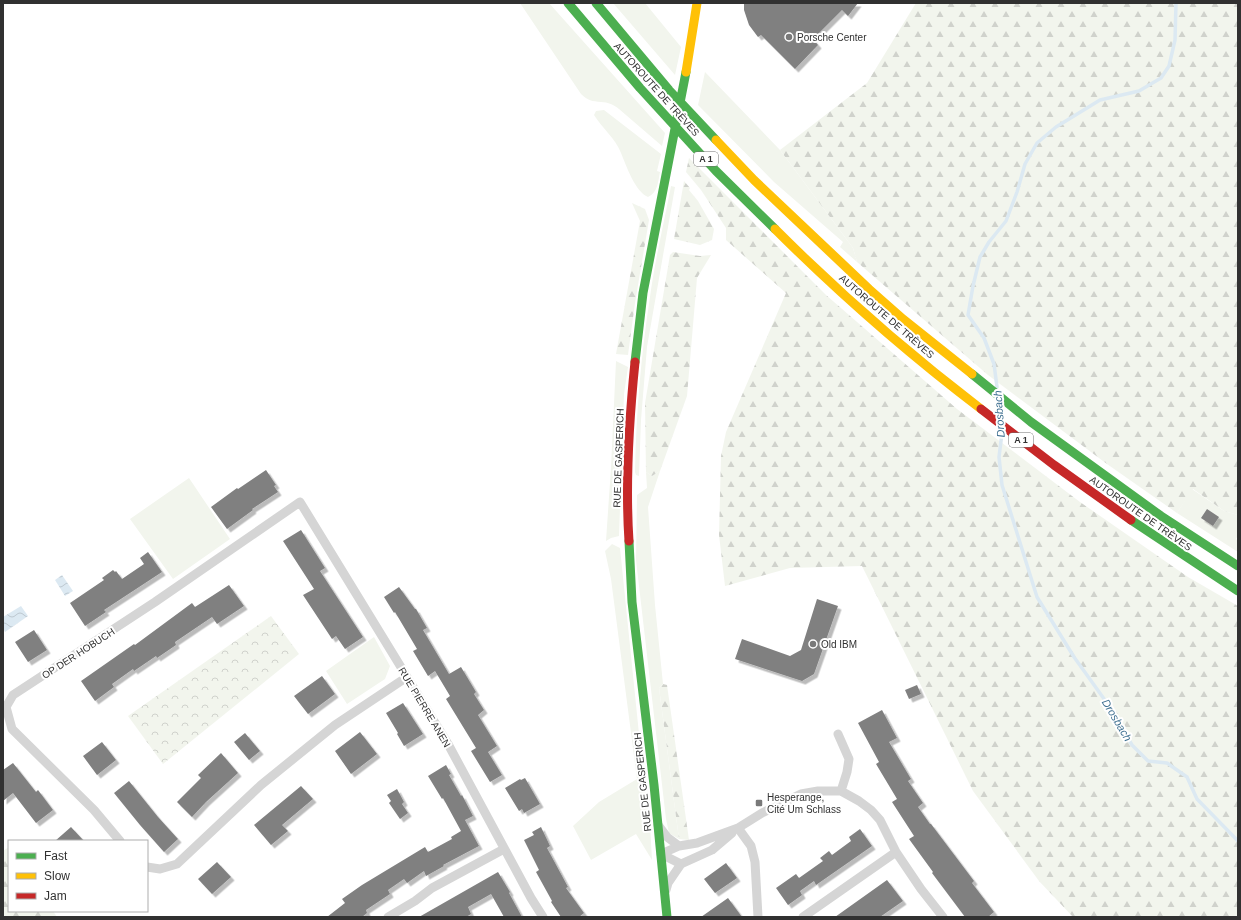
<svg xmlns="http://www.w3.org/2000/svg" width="1241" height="920" viewBox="0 0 1241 920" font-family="Helvetica,sans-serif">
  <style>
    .grass { fill: #f2f5ed }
    .forest { fill: url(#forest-firs) }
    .park { fill: url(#park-crowns) }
    .water { fill: url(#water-waves) }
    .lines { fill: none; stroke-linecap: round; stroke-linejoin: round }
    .stream { stroke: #dce9f2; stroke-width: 3.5 }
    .building { fill: #808080; filter: url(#shadow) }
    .street { stroke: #d5d5d5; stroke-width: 9 }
    .fast { stroke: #4caf50; stroke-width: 9 }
    .slow { stroke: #ffc107; stroke-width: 9 }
    .jam { stroke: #c62828; stroke-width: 9 }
    .poi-dot { fill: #797979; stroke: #fff; stroke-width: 1.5 }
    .labels { text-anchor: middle; stroke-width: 4; stroke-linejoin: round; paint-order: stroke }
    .shield { fill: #fff; stroke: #6f6f6f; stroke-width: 1 }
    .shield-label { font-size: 9px; font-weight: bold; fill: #313131 }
    .poi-label { font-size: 10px; fill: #313131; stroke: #fff; text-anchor: start }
    .street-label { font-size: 10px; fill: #313131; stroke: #fff }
    .water-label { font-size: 11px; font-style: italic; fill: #407192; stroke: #fff }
  </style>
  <defs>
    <pattern id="forest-firs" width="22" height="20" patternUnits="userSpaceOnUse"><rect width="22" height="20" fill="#f2f5ed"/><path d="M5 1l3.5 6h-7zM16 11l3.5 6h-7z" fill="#d0d2cc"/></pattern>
    <pattern id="park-crowns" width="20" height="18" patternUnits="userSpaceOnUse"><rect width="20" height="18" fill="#f2f5ed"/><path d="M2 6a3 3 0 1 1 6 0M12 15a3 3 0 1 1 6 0" fill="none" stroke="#d0d2cc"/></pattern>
    <pattern id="water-waves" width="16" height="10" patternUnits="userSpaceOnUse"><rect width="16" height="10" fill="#dce9f2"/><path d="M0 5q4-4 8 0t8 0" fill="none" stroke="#bdc8d0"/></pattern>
    <filter id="shadow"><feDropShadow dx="3.5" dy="3.5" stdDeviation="0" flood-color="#0004"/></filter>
  </defs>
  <rect width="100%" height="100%" fill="#fff"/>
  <path class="grass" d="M520,3H549L665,133L662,146L619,109C614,105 608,102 601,102C592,101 588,101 581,94Z
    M613,3H645L681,47L675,75Z
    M705,72L780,150L853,248L857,262L840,247L843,242L774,182L698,105Z
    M604,110L661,154L657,171L660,172C658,182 658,192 648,197C635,192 626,165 621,153C616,139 602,128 594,115L596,111Z
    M671,186L675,187L647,347L641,420L639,476L636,475L635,472C636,414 641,355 650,297C655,260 664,223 671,186Z
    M616,361L628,367L624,394L619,536L611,538L606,541L611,468Z
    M660,471L648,507L655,605L663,684L659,688L679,839L669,833L666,819L636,560L637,495L647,488L646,472L652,476Z
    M189,478L230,539L173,579L130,519Z
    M1192,489L1224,511L1238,515V535L1236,539L1238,541V552L1177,513Z
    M612,544L620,548L639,734L650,824L652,860L636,834L591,860L573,826L599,802L637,779L611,579L605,551Z
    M374,637L390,666L385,679L347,704L326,671Z"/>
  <path class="forest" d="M916,3H1238V515L1224,511L1193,489L1177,513L1107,464L988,375L857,262L853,248L780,150L867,83Z
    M689,158L826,295L957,409L1080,502L1188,577L1238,606V917H1073L1039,881L973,791L862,566L790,568L725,586L719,535L721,456L726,432L786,293L726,240V228L701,190L686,172Z
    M684,181L690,188L689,190L698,201L714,229L712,240L700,245L674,239Z
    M632,203L645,209L649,220L635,303L628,355L616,354L640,221Z
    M673,252L700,256L711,255L697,278L687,396L660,471L652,476L646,472L645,403L670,255Z
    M663,684L667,685L689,840L679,839L659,688Z
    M9,847V911H53L57,917H3V851Z"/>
  <path class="park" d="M271,616L299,654L163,764L128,716Z"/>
  <path class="water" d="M62,575L73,591L65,596L55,580Z
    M21,606L28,616L5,632L3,628V617Z"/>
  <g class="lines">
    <path class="stream" d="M997,387L994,364L984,338L968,315L973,286L980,257L989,242L1006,221L1017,192L1025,164L1037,143L1056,127L1100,100L1139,91L1161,78L1169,66L1175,40L1176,3
      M999,403L1000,417
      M1002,433L999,457L1002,485L1037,597L1074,657L1107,703L1132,745L1148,761L1167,763L1187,777L1197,799L1238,841"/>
  </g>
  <path class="building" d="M744,3H858L848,16L842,10L813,39L818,45L795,69L761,35L758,37L749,25L744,10Z
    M266,470L276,485L274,486L278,492L252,509L253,510L227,529L211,507L237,488L238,489Z
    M1207,509L1219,517L1213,526L1201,518Z
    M301,530L325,568L320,571L363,637L345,649L336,636L332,639L303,595L314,589L283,541Z
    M148,552L162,572L104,610L106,612L85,626L70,603L104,580L102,578L113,570L115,572L116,571L122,579L144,564L140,558Z
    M229,585L244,606L217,624L212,617L175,642L176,645L157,658L156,656L134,671L133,669L112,684L114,687L95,701L81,681L134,644L135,645L192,603L195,607Z
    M399,587L415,609H416L427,628L423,630L449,674L461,667L476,692L474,694L484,710L478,715L497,746L488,752L502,775L490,782L471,751L476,748L446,699L450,696L435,671L428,676L413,651L417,649L395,612L394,613L384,597Z
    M817,599L838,606L814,674L802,681L735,659L742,639L790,656L801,650Z
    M34,630L47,650L28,662L15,642Z
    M322,676L335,694L308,714L294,696Z
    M917,685L921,694L909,699L905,690Z
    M403,703L423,734L404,746L397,734L398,733L386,713Z
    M882,710L897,738L889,742L911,779L908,781L923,803L918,807L930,824H931L974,881L972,883L994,912L988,917H965L932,873L933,872L909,839L914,836L892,802L897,799L876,764L879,762L858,723Z
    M360,732L377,754L351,774L335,751Z
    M245,733L260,751L249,760L234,742Z
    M102,742L116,760L97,775L83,756Z
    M221,753L238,773L206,802L192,817L177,802L201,778L198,775Z
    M13,763L36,792L38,790L53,810L36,823L13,793L3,801V770Z
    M446,765L451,774L449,775L461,796L462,795L473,816L465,820L479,846L443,865L444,866L426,876L424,871L407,883L404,879L388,890L390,894L366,910L367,913L362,917H327L345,903L342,899L362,885L425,847L428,852L452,839L451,837L461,831L443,798L442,799L428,776Z
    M525,778L540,804L524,813L522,809L519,811L505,788L520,779L521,780Z
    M129,781L158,817L178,839L164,852L140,825L114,793Z
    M301,786L313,799L282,825L288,831L271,845L254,825Z
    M397,789L404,802L402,804L408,813L400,819L389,803L391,801L387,795Z
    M71,827L84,841H55Z
    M541,827L550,846L547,848L568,887L566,888L584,913L579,917H561L551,902L552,901L536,872L539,870L524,840L534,835L532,832Z
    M860,829L872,846L816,885L814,881L800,891L802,895L788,905L776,888L796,874L799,878L823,861L820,858L829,851L832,855L851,841L849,837Z
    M217,862L231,877L212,894L198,879Z
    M726,863L737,878L715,893L704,879Z
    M498,872L510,892L509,893L522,917H504L491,894L468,907L471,914L466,917H419Z
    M887,880L903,901L880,917H835Z
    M728,898L742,917H701Z"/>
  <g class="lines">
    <path class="street" d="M838,734L849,759L847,772L841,791
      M658,825L667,837L679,846
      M738,828L751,846L755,862L758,917
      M120,841L94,810L12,729L6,707L13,695L155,602L300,502L448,744L531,898L543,917
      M661,854L679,846L697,843L738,828L762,813L801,794L818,791H841L859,801L871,810L880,820L896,852L921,889L943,917
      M661,854L681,864
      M147,867L160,869L177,864L261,785L335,725L407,677
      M666,890L668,883L681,864L712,850L732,833
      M388,917L415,901L432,888L504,849
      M803,917L896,852"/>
    <path class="fast" d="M568,3L640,88L716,171L775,229
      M596,3L669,90L716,140
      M635,362L643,293L686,72
      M972,374L1031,422L1161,516L1238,566
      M1131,520L1238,591
      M629,541L632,602L654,785L667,917"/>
    <path class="slow" d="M686,72L697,3
      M716,140L754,180L869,289L903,319L972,374
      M775,229C839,293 909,354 981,409"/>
    <path class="jam" d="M981,409L1054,465L1131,520
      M629,541C625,481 629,421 635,362"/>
  </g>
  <g class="poi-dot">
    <circle cx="789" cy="37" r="4"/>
    <circle cx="813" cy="644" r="4"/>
    <rect x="755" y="799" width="8" height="8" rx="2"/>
  </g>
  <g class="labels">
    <g class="shield">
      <rect x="694" y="152" width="24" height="14" rx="3"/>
      <rect x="1009" y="433" width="24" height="14" rx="3"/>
    </g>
    <g class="shield-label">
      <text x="706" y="162">A 1</text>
      <text x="1021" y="443">A 1</text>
    </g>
    <g class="poi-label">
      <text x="797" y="41">Porsche Center</text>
      <text x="821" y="648">Old IBM</text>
      <text x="767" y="801">Hesperange,<tspan x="767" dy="12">Cité Um Schlass</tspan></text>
    </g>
    <g class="street-label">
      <text transform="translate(657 89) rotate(48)" y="4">AUTOROUTE DE TRÈVES</text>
      <text transform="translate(887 316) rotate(41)" y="4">AUTOROUTE DE TRÈVES</text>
      <text transform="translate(618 458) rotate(-88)" y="4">RUE DE GASPERICH</text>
      <text transform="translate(1141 513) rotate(35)" y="4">AUTOROUTE DE TRÈVES</text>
      <text transform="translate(78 653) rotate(-33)" y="4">OP DER HOBUCH</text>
      <text transform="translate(425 707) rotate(59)" y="4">RUE PIERRE ANEN</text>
      <text transform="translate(642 782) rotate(-96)" y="4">RUE DE GASPERICH</text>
    </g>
    <g class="water-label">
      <text transform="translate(999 414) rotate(-94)" y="4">Drosbach</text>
      <text transform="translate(1117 720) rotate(59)" y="4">Drosbach</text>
    </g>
  </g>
  <rect width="1241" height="920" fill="none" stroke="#313131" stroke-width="8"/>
  <rect x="8" y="840" width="140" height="72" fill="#ffffff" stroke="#adadad"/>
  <rect x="16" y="853" width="20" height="6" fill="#4caf50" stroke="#adadad"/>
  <text x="44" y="860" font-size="12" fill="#313131">Fast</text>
  <rect x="16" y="873" width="20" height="6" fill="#ffc107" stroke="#adadad"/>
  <text x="44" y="880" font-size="12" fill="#313131">Slow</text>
  <rect x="16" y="893" width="20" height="6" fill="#c62828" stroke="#adadad"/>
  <text x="44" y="900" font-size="12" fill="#313131">Jam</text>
</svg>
